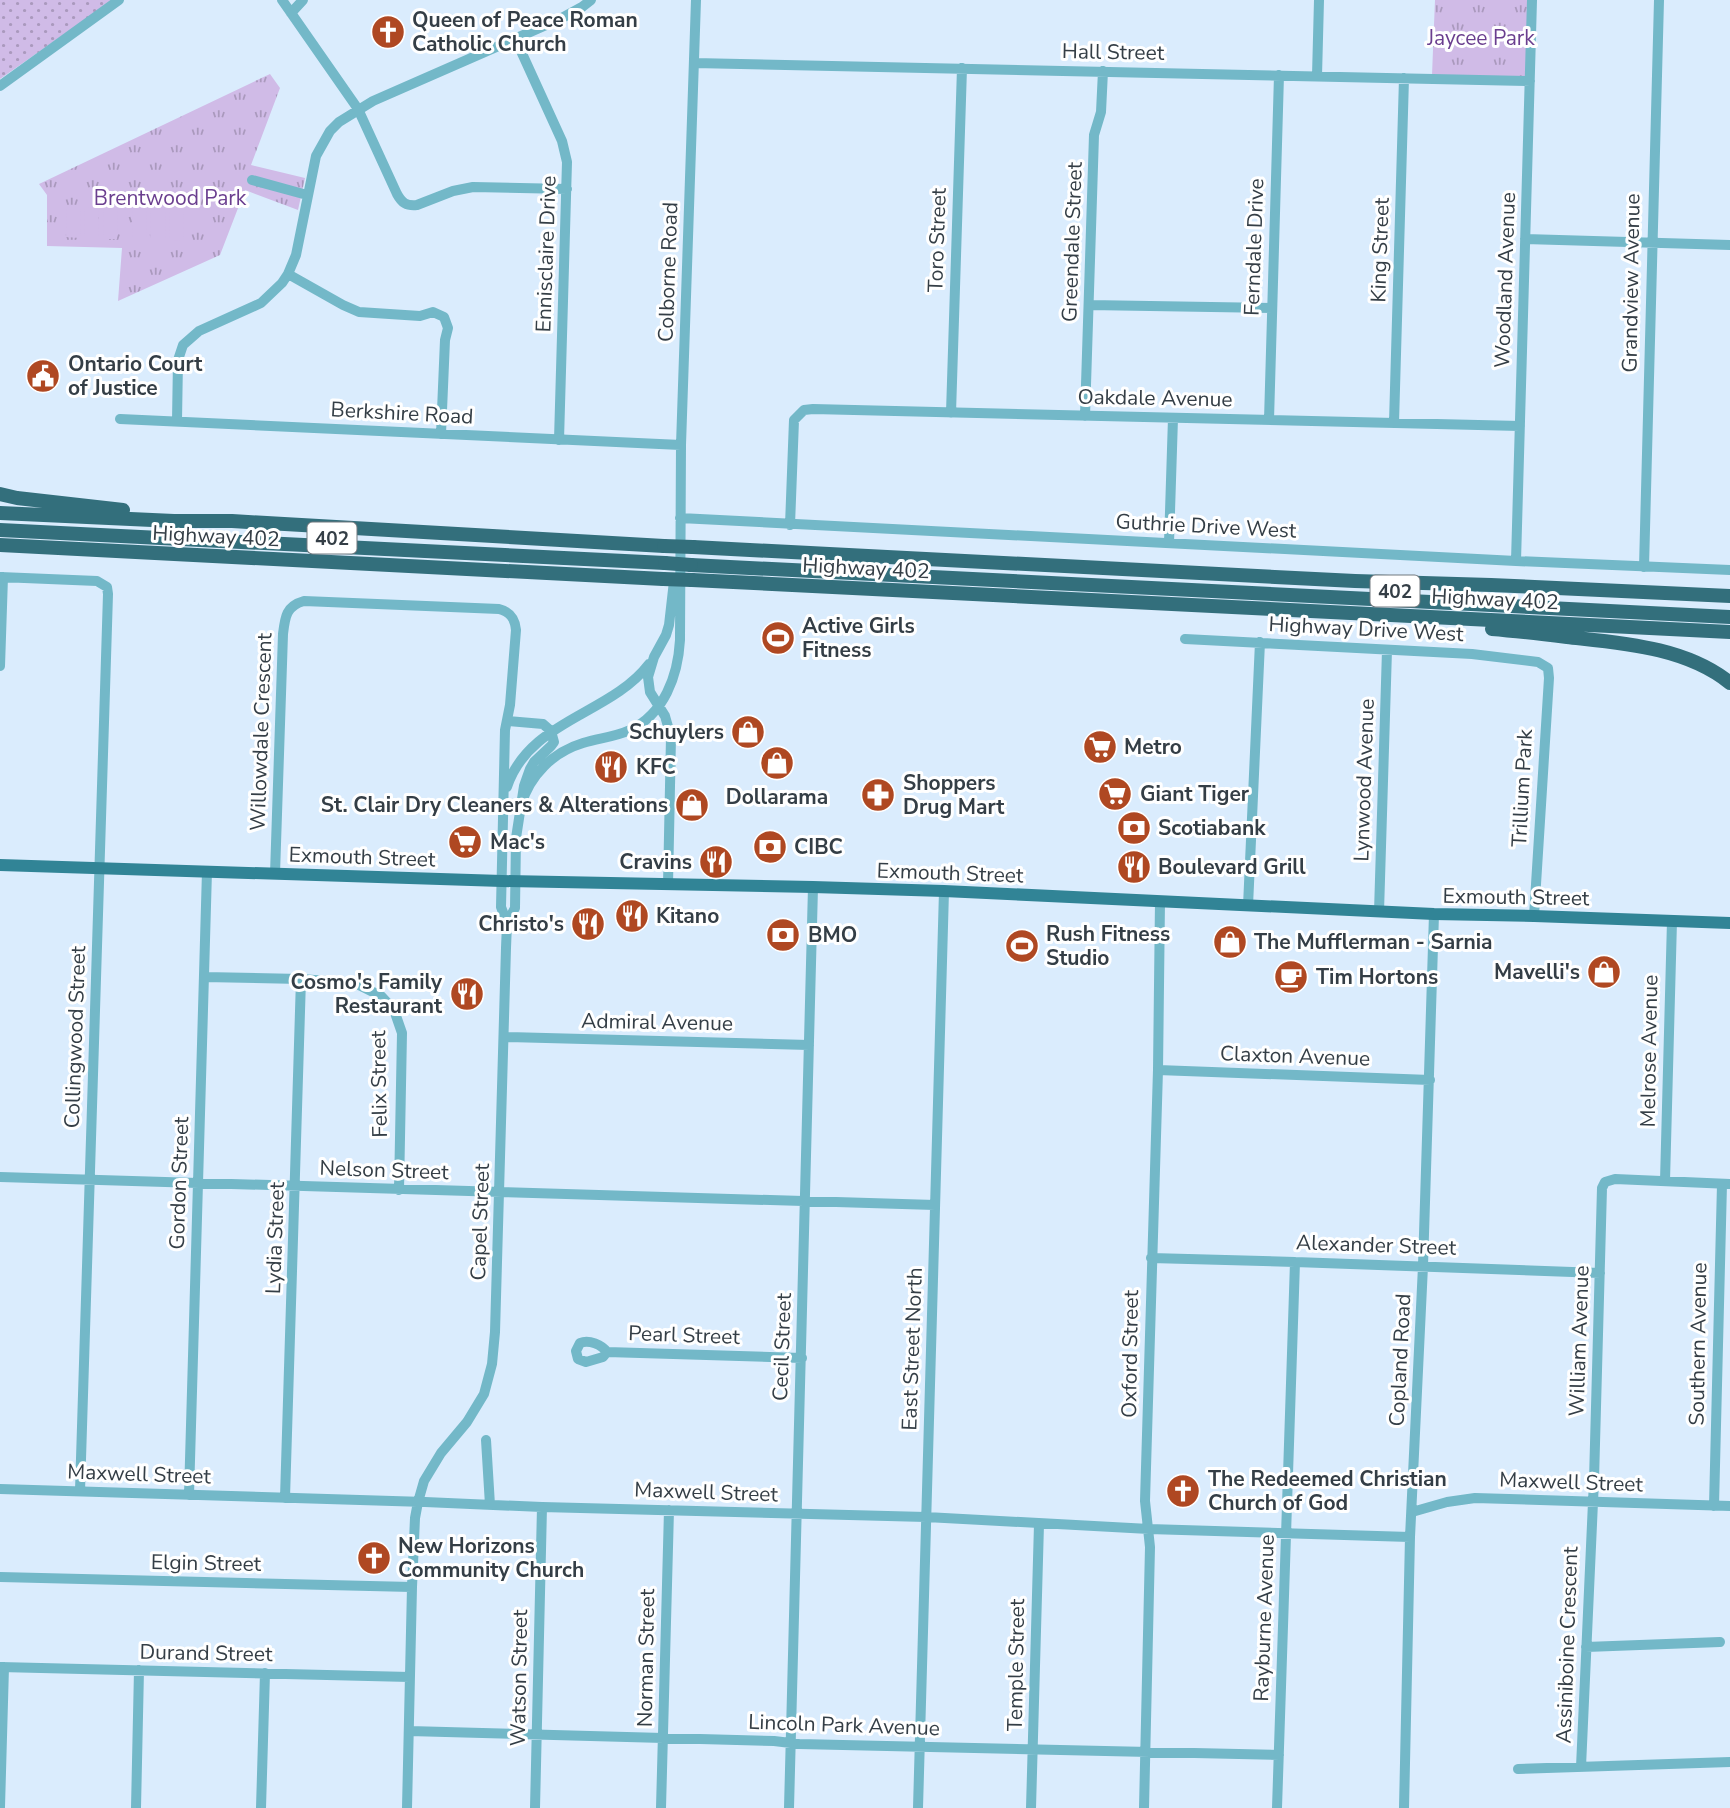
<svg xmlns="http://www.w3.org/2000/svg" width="1730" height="1808" viewBox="0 0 1730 1808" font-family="'Nunito Sans',sans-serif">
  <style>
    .grass { fill: url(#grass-dots) }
    .park { fill: url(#park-tufts) }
    .pitch { fill: #d0bbe7 }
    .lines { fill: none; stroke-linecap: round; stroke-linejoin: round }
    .minor { stroke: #73b8c8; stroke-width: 10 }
    .major { stroke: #318496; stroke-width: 12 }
    .highway { stroke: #336f7c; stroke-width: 14 }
    .highway-bridge { stroke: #336f7c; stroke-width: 14 }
    .labels { text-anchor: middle; stroke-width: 6; stroke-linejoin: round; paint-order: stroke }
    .shield { fill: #fff; stroke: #71787e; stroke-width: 2 }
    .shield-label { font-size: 19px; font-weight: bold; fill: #343e46 }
    .poi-label { font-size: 21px; font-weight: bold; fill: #343e46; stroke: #fff; text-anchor: start }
    .park-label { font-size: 21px; fill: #6a3e8f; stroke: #fff }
    .street-label { font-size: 21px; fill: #343e46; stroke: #fff }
  </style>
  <defs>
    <pattern id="grass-dots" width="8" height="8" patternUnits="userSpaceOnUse" patternTransform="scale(1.75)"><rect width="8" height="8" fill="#d0bbe7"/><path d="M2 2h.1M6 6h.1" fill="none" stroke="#aa99bd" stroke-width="1.8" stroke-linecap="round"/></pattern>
    <pattern id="park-tufts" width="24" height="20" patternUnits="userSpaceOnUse" patternTransform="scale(1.75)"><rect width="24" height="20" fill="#d0bbe7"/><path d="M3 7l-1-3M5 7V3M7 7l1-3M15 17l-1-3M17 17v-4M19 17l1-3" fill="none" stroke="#aa99bd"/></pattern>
  </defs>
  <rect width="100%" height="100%" fill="#daecfd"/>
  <path class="grass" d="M0,0H113L0,79Z"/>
  <path class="park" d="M1435,0H1529L1528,77L1432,75Z
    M270,74L280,88L251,165L305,178L298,210L245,190L220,255L118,301L122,248L47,246V195L39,184Z"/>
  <path class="pitch" d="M67,207H81L80,238L66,237Z
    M85,207L99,208L98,238H84Z
    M104,208L118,209L117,239H103Z
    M133,209H147L146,239H132Z
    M151,209L166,210L165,240H150Z
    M170,210H184L183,241L169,240Z"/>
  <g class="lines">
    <path class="minor" d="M282,0L358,109L397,194C402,203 406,206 417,205L453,191L473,187L567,189
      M291,13L303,0
      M515,38L562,141L567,162L559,440
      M694,63L1530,81
      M1317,76L1319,0
      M0,86L119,0
      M252,180L307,195
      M1525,239L1730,245
      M288,274L343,305L359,312L420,316L433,312L444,317L448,328L445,340L441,434
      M1089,305L1272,308
      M951,413L962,68
      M1085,416L1094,135L1101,112L1103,71
      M120,419L681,445
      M1269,420L1279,75
      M177,421L178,360L183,345L199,331L261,303L282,283L288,274L296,255L316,156L330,131L339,122L373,101L560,19L582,7L591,0
      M1394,423L1404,78
      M680,518L1516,561L1730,570
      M790,525L794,420L804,410L813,409L1520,426
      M1169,543L1173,418
      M1516,561L1532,0
      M1644,567L1659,0
      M0,577L97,581L107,587L108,594L80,1491
      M1185,639L1472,654L1538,662L1548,668L1549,678L1534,916
      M0,666L3,577
      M507,721L543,724L551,731L554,742L551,746L534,762L530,769L524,786L516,838L515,908L507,923
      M507,787C529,720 610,715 649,664
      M521,805C530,775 553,752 583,743C599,738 615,737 630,730C664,714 678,676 680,640L681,445L696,0
      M275,874L283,634C285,617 286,606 304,601L499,609C510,612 515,618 516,630L510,705L505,730L501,907L507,923L506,948L495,1332L492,1364L484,1394L467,1422L441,1453L424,1481L418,1502L415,1518L412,1587L407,1808
      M668,885L671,737L665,716L650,692L648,677L654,657L666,635L669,625L674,581
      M1248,906L1260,642
      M1379,912L1387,650
      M204,977L301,979L355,983L381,996L394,1010L402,1033L399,1190
      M505,1037L809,1045
      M1158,1070L1430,1080
      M0,1177L935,1205
      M1665,1181L1672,921
      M1151,1258L1295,1262L1600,1273
      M607,1352L603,1357L586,1362L578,1359L576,1351L580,1343C589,1339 602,1345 607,1352L802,1358
      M486,1440L490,1505
      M0,1489L425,1502L542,1507L926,1517L1149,1529L1410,1537
      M189,1495L207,871
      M285,1498L301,979
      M1714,1506L1722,1184
      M1412,1512L1447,1502L1475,1498L1730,1506
      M0,1577L412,1587
      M1586,1647L1720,1642
      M0,1667L410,1677
      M409,1731L774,1741L799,1744L1279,1755
      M1581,1767L1594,1480L1602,1188L1605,1182L1615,1179L1730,1184
      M1518,1769L1730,1762
      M0,1807L4,1667
      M136,1808L139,1670
      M261,1808L265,1673
      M535,1808L542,1507
      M661,1808L669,1510
      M789,1808L813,887
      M918,1808L944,891
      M1031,1808L1039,1524
      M1144,1808L1150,1547L1145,1501L1158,1070L1160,901
      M1277,1808L1295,1262
      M1404,1808L1410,1537L1423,1266L1434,914"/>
    <path class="major" d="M0,865L502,881L813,887L944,891L1434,914L1534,916L1730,923"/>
    <path class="highway" d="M0,494L17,498L123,510
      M0,513L174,521H232L664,546
      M0,530L665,563
      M0,545L663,579
      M693,547L1355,581L1491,585L1730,596
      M691,565L1730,617
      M692,580L1730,632
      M1492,629C1517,631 1542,634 1567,637C1621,643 1686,647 1730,683"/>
    <path class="highway-bridge" d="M664,546L693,547
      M665,563L691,565
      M663,579L692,580"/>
  </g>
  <defs>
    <g id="church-disc" transform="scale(1.75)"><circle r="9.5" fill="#af4822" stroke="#fff"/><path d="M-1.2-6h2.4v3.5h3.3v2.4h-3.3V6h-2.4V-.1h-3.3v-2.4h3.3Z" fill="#fff"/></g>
    <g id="civic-disc" transform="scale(1.75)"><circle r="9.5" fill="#af4822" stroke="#fff"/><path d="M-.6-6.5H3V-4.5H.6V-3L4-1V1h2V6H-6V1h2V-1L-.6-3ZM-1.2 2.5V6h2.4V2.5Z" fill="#fff"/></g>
    <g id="stadium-disc" transform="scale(1.75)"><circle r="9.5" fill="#af4822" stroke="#fff"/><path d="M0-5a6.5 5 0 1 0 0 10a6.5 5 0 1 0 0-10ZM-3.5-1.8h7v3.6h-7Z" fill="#fff"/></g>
    <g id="shop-disc" transform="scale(1.75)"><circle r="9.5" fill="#af4822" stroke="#fff"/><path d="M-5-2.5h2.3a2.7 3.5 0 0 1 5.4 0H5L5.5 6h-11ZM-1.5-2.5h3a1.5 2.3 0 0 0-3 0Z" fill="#fff"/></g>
    <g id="supermarket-disc" transform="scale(1.75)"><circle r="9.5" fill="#af4822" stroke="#fff"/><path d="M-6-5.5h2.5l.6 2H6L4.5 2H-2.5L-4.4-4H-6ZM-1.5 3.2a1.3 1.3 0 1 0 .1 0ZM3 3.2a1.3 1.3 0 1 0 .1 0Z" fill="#fff"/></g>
    <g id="restaurant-disc" transform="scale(1.75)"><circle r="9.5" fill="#af4822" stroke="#fff"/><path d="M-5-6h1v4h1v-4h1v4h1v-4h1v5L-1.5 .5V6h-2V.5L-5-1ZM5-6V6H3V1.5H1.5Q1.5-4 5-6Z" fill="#fff"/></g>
    <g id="pharmacy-disc" transform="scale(1.75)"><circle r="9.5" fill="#af4822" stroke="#fff"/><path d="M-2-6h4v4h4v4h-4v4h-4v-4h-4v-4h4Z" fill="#fff"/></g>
    <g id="bank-disc" transform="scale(1.75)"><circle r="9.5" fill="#af4822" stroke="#fff"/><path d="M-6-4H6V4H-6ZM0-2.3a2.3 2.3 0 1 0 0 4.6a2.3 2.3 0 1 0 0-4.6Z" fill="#fff"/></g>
    <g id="cafe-disc" transform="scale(1.75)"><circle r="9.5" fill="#af4822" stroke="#fff"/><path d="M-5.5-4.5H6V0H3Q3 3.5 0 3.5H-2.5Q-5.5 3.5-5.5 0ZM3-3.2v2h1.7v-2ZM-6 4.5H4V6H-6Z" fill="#fff"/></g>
  </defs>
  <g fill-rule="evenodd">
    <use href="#church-disc" x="388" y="32"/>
    <use href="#civic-disc" x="43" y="376"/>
    <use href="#stadium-disc" x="778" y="638"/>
    <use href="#shop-disc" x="748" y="732"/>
    <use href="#supermarket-disc" x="1100" y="747"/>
    <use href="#shop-disc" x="777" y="763"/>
    <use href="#restaurant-disc" x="611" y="767"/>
    <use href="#supermarket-disc" x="1115" y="794"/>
    <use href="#pharmacy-disc" x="878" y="795"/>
    <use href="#shop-disc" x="692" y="805"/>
    <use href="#bank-disc" x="1134" y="828"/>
    <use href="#supermarket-disc" x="465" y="842"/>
    <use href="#bank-disc" x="770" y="847"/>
    <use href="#restaurant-disc" x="716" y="862"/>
    <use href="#restaurant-disc" x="1134" y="867"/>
    <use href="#restaurant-disc" x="632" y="916"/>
    <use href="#restaurant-disc" x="588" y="924"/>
    <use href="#bank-disc" x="783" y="935"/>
    <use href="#shop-disc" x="1230" y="942"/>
    <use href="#stadium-disc" x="1022" y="946"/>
    <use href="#shop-disc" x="1604" y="972"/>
    <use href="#cafe-disc" x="1291" y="977"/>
    <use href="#restaurant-disc" x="467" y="994"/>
    <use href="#church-disc" x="1183" y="1491"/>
    <use href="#church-disc" x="374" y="1558"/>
  </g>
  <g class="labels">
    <g class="shield">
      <rect x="307.5" y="522.5" width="49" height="31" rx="5"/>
      <rect x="1370.5" y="575.5" width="49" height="31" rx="5"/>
    </g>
    <g class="shield-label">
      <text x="332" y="545">402</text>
      <text x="1395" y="598">402</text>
    </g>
    <g class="poi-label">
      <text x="412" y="27">Queen of Peace Roman<tspan x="412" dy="24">Catholic Church</tspan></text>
      <text x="68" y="371">Ontario Court<tspan x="68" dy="24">of Justice</tspan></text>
      <text x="802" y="633">Active Girls<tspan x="802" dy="24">Fitness</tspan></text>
      <text x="724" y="739" text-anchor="end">Schuylers</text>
      <text x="1124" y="754">Metro</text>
      <text x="636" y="774">KFC</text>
      <text x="903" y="790">Shoppers<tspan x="903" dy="24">Drug Mart</tspan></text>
      <text x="1140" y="801">Giant Tiger</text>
      <text x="777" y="804" text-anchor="middle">Dollarama</text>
      <text x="668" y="812" text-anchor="end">St. Clair Dry Cleaners &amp; Alterations</text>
      <text x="1158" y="835">Scotiabank</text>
      <text x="490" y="849">Mac's</text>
      <text x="794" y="854">CIBC</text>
      <text x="692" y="869" text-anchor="end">Cravins</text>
      <text x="1158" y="874">Boulevard Grill</text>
      <text x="656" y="923">Kitano</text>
      <text x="564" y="931" text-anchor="end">Christo's</text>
      <text x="1046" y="941">Rush Fitness<tspan x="1046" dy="24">Studio</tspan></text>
      <text x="808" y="942">BMO</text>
      <text x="1254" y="949">The Mufflerman - Sarnia</text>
      <text x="1580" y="979" text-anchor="end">Mavelli's</text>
      <text x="1316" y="984">Tim Hortons</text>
      <text x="442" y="989" text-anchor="end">Cosmo's Family<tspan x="442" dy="24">Restaurant</tspan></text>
      <text x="1208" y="1486">The Redeemed Christian<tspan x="1208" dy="24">Church of God</tspan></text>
      <text x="398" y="1553">New Horizons<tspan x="398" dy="24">Community Church</tspan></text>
    </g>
    <g class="park-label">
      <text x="1481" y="45">Jaycee Park</text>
      <text x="170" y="205">Brentwood Park</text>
    </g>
    <g class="street-label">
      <text transform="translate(1113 52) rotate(1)" y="7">Hall Street</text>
      <text transform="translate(937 240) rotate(-88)" y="7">Toro Street</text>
      <text transform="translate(1072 242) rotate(-88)" y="7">Greendale Street</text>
      <text transform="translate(1254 247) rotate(-88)" y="7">Ferndale Drive</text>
      <text transform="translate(1380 250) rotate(-88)" y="7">King Street</text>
      <text transform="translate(546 254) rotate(-88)" y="7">Ennisclaire Drive</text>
      <text transform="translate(668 272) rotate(-88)" y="7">Colborne Road</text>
      <text transform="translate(1505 280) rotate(-88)" y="7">Woodland Avenue</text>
      <text transform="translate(1631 283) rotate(-89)" y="7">Grandview Avenue</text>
      <text transform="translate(1155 398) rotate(1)" y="7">Oakdale Avenue</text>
      <text transform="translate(402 413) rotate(3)" y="7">Berkshire Road</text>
      <text transform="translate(1206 526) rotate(3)" y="7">Guthrie Drive West</text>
      <text transform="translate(216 536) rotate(3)" y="7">Highway 402</text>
      <text transform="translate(866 568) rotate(3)" y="7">Highway 402</text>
      <text transform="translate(1495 599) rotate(3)" y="7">Highway 402</text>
      <text transform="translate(1366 629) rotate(3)" y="7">Highway Drive West</text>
      <text transform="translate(261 732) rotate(-88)" y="7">Willowdale Crescent</text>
      <text transform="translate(1364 780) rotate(-88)" y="7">Lynwood Avenue</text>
      <text transform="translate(1522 788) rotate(-87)" y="7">Trillium Park</text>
      <text transform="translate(362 857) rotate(2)" y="7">Exmouth Street</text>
      <text transform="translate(950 873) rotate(2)" y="7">Exmouth Street</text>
      <text transform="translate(1516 897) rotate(1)" y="7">Exmouth Street</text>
      <text transform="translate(657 1022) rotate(1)" y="7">Admiral Avenue</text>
      <text transform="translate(75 1037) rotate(-88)" y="7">Collingwood Street</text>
      <text transform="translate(1649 1051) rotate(-89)" y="7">Melrose Avenue</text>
      <text transform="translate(1295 1056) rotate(2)" y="7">Claxton Avenue</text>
      <text transform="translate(379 1084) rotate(-91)" y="7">Felix Street</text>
      <text transform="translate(384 1170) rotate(2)" y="7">Nelson Street</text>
      <text transform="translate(179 1183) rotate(-88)" y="7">Gordon Street</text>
      <text transform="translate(480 1222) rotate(-88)" y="7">Capel Street</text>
      <text transform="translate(275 1238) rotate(-88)" y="7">Lydia Street</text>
      <text transform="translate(1376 1245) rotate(2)" y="7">Alexander Street</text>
      <text transform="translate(684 1335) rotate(2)" y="7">Pearl Street</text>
      <text transform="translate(1579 1341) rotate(-88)" y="7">William Avenue</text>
      <text transform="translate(1698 1344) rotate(-89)" y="7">Southern Avenue</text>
      <text transform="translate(782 1347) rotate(-88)" y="7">Cecil Street</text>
      <text transform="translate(912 1349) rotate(-88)" y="7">East Street North</text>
      <text transform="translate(1130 1354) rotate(-89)" y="7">Oxford Street</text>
      <text transform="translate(1400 1360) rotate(-87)" y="7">Copland Road</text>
      <text transform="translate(139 1474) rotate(2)" y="7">Maxwell Street</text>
      <text transform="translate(1571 1482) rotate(2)" y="7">Maxwell Street</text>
      <text transform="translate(706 1492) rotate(2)" y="7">Maxwell Street</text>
      <text transform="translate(206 1563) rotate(1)" y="7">Elgin Street</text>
      <text transform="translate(1264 1618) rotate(-88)" y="7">Rayburne Avenue</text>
      <text transform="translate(1567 1645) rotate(-88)" y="7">Assiniboine Crescent</text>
      <text transform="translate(206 1653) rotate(1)" y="7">Durand Street</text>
      <text transform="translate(646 1658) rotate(-89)" y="7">Norman Street</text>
      <text transform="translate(1016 1665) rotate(-89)" y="7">Temple Street</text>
      <text transform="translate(519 1678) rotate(-89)" y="7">Watson Street</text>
      <text transform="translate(844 1725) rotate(2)" y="7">Lincoln Park Avenue</text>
    </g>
  </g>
</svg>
